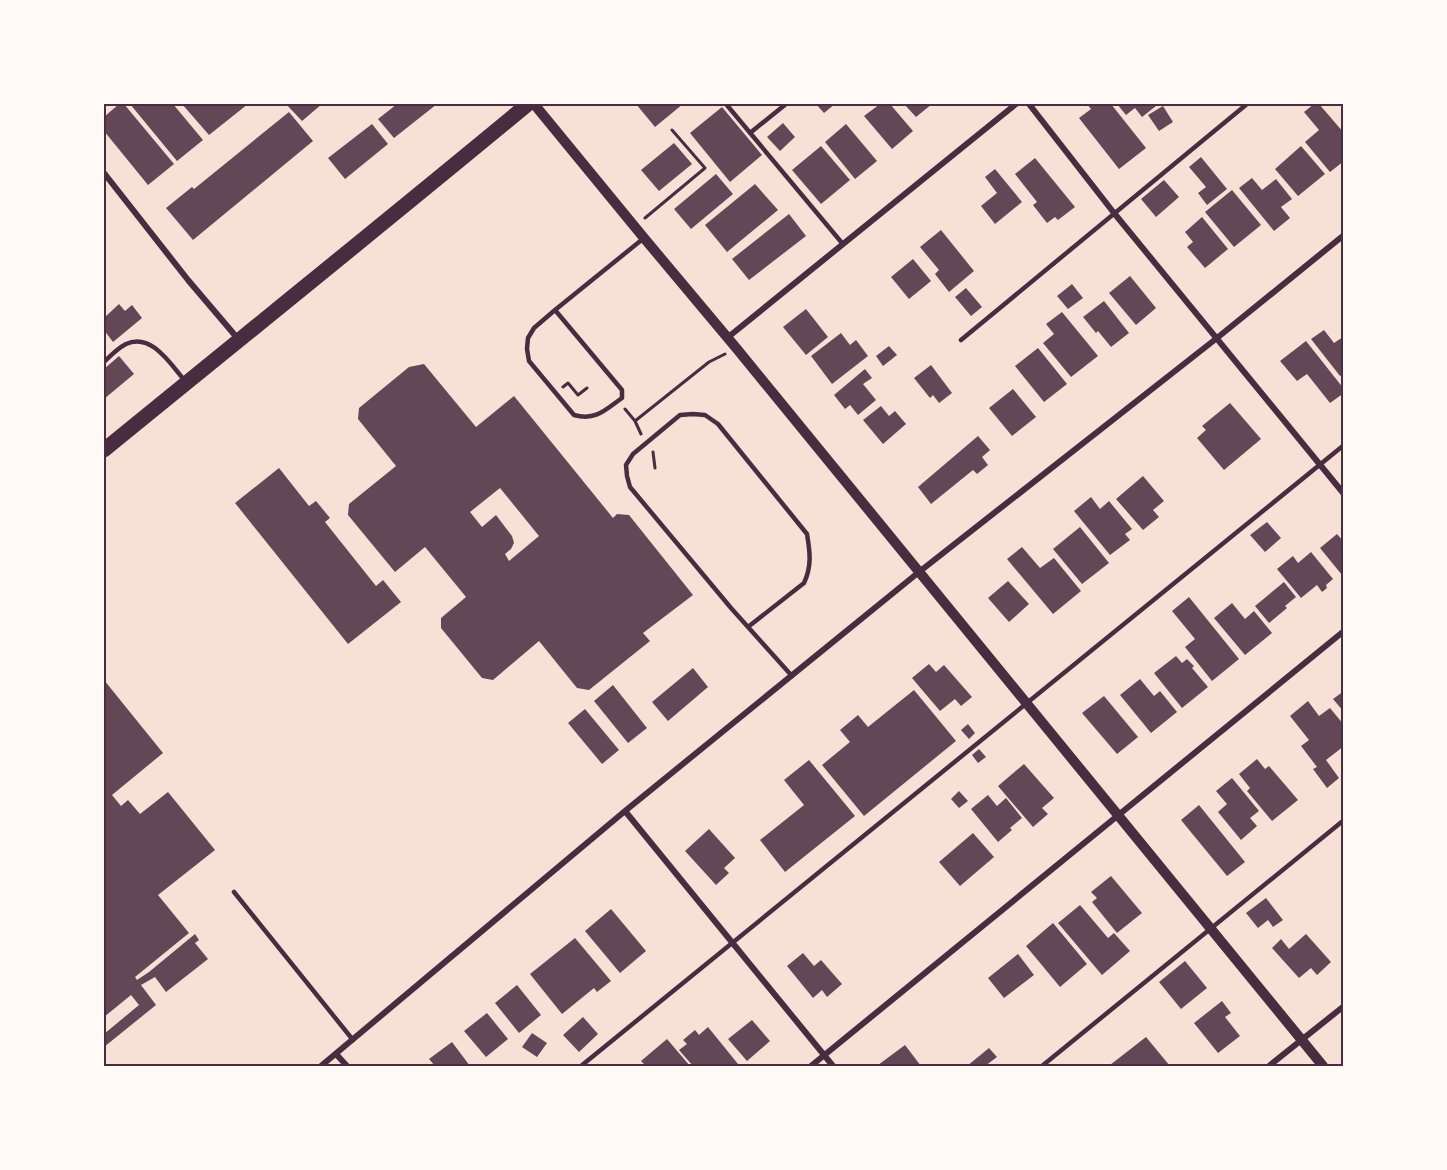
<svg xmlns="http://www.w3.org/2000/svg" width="1447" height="1170" viewBox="0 0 1447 1170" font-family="Literata,serif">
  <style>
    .building { fill: #644757; fill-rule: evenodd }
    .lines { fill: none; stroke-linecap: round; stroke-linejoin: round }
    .path { stroke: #4a2c40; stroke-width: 3 }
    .service { stroke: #4a2c40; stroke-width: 4.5 }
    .minor { stroke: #4a2c40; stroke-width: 6 }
    .tertiary { stroke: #4a2c40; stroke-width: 10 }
    .primary { stroke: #4a2c40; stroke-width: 15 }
    .neatline { fill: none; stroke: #4a2c40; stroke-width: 2 }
  </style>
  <rect width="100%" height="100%" fill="#f7e1d7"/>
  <path class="building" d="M119,104H124L174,164L148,185L104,131V117Z
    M130,104H173L203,140L177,161Z
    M182,104H248L209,135Z
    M286,104H322L302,121Z
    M397,104H437L394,138L378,119Z
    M636,104H683L655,127Z
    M816,104H835L824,113Z
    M880,104H890L913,131L892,149L864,116Z
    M904,104H932L916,117Z
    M1087,104H1111L1146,148L1119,169L1079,118L1091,109Z
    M1117,104H1154L1156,106L1142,117L1135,108L1126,115Z
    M1314,104H1319L1344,133V161L1330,172L1305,142L1319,130L1304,112Z
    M1163,106L1173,122L1159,131L1148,115Z
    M722,107L762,155L730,182L690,133Z
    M289,112L313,141L193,240L166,208L192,187L194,189Z
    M783,123L795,137L780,151L767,137Z
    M372,124L388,144L345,179L328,158Z
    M846,124L877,161L855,179L825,142Z
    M674,143L692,164L659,191L641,170Z
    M821,146L850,180L821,204L792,170Z
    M1301,146L1325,174L1298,196L1275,169Z
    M1201,157L1227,189L1207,205L1198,193L1206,187L1189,167Z
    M1035,158L1075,207L1058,220L1055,217L1047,223L1033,205L1037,202L1015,174Z
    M995,169L1022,202L995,224L981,206L997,193L985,177Z
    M716,174L733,194L691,229L674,209Z
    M1252,178L1262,190L1276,179L1292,199L1281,207L1290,218L1274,231L1239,188Z
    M1164,180L1179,197L1156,217L1141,199Z
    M755,184L778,210L727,252L705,225Z
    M1232,190L1261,225L1234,247L1205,212Z
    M789,214L806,236L749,280L732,259Z
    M1202,217L1228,249L1205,268L1187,247L1193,242L1185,232Z
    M941,230L974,271L949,292L935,274L939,270L920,247Z
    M913,259L931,281L909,299L891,277Z
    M1130,276L1156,308L1136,325L1109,293Z
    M1072,284L1083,298L1068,309L1057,296Z
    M966,288L982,307L971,316L955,297Z
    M1104,301L1129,333L1111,347L1098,331L1096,333L1083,317Z
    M119,304L125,311L132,305L142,318L113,342L104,330V318Z
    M806,309L828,337L806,355L783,327Z
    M1062,312L1098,356L1071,377L1043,343L1054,334L1046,324Z
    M1324,330L1334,343L1343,337L1344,338V374L1340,376L1311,339Z
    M841,333L850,345L856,340L868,356L832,384L811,356Z
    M1306,341L1344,389V393L1330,403L1307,374L1297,381L1280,361Z
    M889,346L897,355L883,366L876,356Z
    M1038,348L1067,384L1044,402L1015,366Z
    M119,356L134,374L104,399V369Z
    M424,364L476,427L514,396L613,518L617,514L629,515L693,595L643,633L650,641L589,690L577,688L539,641L493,680L482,678L441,628V618L466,597L425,547L395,572L348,515L349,504L396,466L358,419L359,408L409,367ZM500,488L539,536L509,561L505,554L511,549L514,543L512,536L496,515L482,527L470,512Z
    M931,365L952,393L939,403L933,395L930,398L914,378Z
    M865,369L872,378L863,384L876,400L858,415L850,405L845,409L834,395Z
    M1013,389L1036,417L1012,436L989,408Z
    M1230,403L1261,439L1224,470L1197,438L1206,430L1202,426Z
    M881,406L889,416L895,411L906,424L883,444L863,420Z
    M978,436L990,450L982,457L988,465L977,474L973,470L931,504L918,487Z
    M279,468L309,506L316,501L330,518L325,522L376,586L383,580L401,602L348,644L235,503Z
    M1143,476L1164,501L1153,510L1159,517L1143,530L1116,499Z
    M1091,497L1100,509L1109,501L1132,529L1125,534L1130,540L1110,555L1074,511Z
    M1267,522L1281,538L1265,552L1250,535Z
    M1080,527L1109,563L1082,584L1053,549Z
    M1337,534L1344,542V573L1342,575L1320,548Z
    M1022,547L1040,568L1054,558L1081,591L1053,614L1007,559Z
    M1311,552L1333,579L1326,585L1327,588L1322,592L1317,585L1301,598L1277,569L1293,556L1298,563Z
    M1008,581L1029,604L1009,622L988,598Z
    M1284,582L1296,597L1285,606L1287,608L1269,623L1255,606Z
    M1189,597L1239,659L1212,681L1185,647L1195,639L1172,611Z
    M1232,603L1245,619L1254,611L1272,633L1245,655L1214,618Z
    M1176,656L1182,663L1187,659L1194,666L1192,668L1208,687L1182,708L1154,673Z
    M929,664L936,672L944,665L972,697L961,706L955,699L940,711L912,678Z
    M693,668L708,687L668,721L652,702Z
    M1140,679L1154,696L1160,691L1177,712L1151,733L1120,695Z
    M104,680L163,753L112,795L121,806L128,800L140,814L168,792L215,850L158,895L189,933L135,977L137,980L149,972L195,934L199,940L195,943L208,959L166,992L155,977L141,985L156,1005L104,1047V1034L139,1005L131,995L104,1017Z
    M613,685L647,728L628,743L594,701Z
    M914,690L956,741L864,816L822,765L850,742L840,730L858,715L868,727Z
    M1344,691V712L1333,699Z
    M1104,696L1138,737L1117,754L1082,713Z
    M1308,701L1319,716L1330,708L1344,725V746L1326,760L1339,778L1327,788L1313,769L1317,767L1301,746L1309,740L1290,716Z
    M585,709L619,750L602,764L568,723Z
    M968,724L975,733L969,739L961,730Z
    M979,749L986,757L978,763L972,755Z
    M1257,759L1265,769L1269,766L1298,800L1272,821L1247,791L1250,788L1239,774Z
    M809,760L855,816L785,872L760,840L804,805L784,780Z
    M1024,764L1054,798L1042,808L1048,814L1033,827L998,786Z
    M1232,778L1259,811L1250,818L1257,826L1241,840L1218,812L1227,804L1216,791Z
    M959,791L968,801L959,808L951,799Z
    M988,795L997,806L1006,798L1022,818L1010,828L1012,830L998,842L971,809Z
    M1199,805L1245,862L1227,876L1181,820Z
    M709,829L735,858L724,868L729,873L716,885L685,851Z
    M973,833L994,857L960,886L939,862Z
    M1111,876L1142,913L1117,933L1092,902L1097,898L1091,892Z
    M1266,898L1283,920L1273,927L1268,920L1258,928L1246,913Z
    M1080,905L1108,938L1114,933L1130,951L1102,975L1058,923Z
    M611,909L646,951L620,973L585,931Z
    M1053,923L1087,964L1060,987L1026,946Z
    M1306,934L1331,962L1317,975L1311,968L1299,978L1272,948L1281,939L1289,949Z
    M575,938L611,981L597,992L594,988L562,1014L530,974Z
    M803,953L814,966L821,960L842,984L827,997L822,990L813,998L787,966Z
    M1018,954L1034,975L1004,998L988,978Z
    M1185,961L1207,988L1181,1009L1159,982Z
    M517,985L541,1015L519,1033L495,1003Z
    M1222,1001L1231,1013L1225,1017L1240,1036L1218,1053L1194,1023Z
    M487,1013L508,1039L486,1057L464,1031Z
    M583,1017L598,1034L579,1052L563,1035Z
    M752,1020L770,1041L747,1061L728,1039Z
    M708,1027L738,1064V1066H693L679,1050L687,1044L683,1040L695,1030L699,1035Z
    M532,1033L547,1043L537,1057L522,1047Z
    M1146,1037L1170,1066H1112L1110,1065Z
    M667,1039L690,1066H646L641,1061Z
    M452,1042L470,1066H435L429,1059Z
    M905,1045L921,1066H879L878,1065Z
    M989,1048L997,1057L985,1066H967Z"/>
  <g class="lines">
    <path class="path" d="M645,218L705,168L672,130
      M563,387L568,383L578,395L587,388
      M625,409L635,421L641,434
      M635,421L709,362L725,354
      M653,452L655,468"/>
    <path class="service" d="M726,104L842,243
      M750,133L786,104
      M555,310L622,390V398C605,410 596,421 574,415L529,361L527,349L528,338L534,328Z
      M555,310L644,238
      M961,340L1247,104
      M104,362C110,356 118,348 126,344C152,332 171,365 186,382
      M748,627L804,583C812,566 810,552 807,534L718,424L705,415L693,414L680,415L633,454L626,465L627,476L630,487L731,608L792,676
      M234,892L353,1040
      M581,1066L1344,445
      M1042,1066L1344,820"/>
    <path class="minor" d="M1029,104L1114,213L1344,494
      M104,173L188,280L239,340
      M727,338L1016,104
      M625,811L833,1066
      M336,1054L347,1066
      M321,1066L625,811L919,572L1217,338L1344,235
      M811,1066L1344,631
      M1269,1066L1344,1006"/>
    <path class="tertiary" d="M534,104L644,238L737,349L1323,1066"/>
    <path class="primary" d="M104,450C245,335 388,220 528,104"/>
  </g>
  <rect width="1447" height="1170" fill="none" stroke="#fffaf5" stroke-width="210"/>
  <rect x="105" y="105" width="1237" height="960" class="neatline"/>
</svg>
